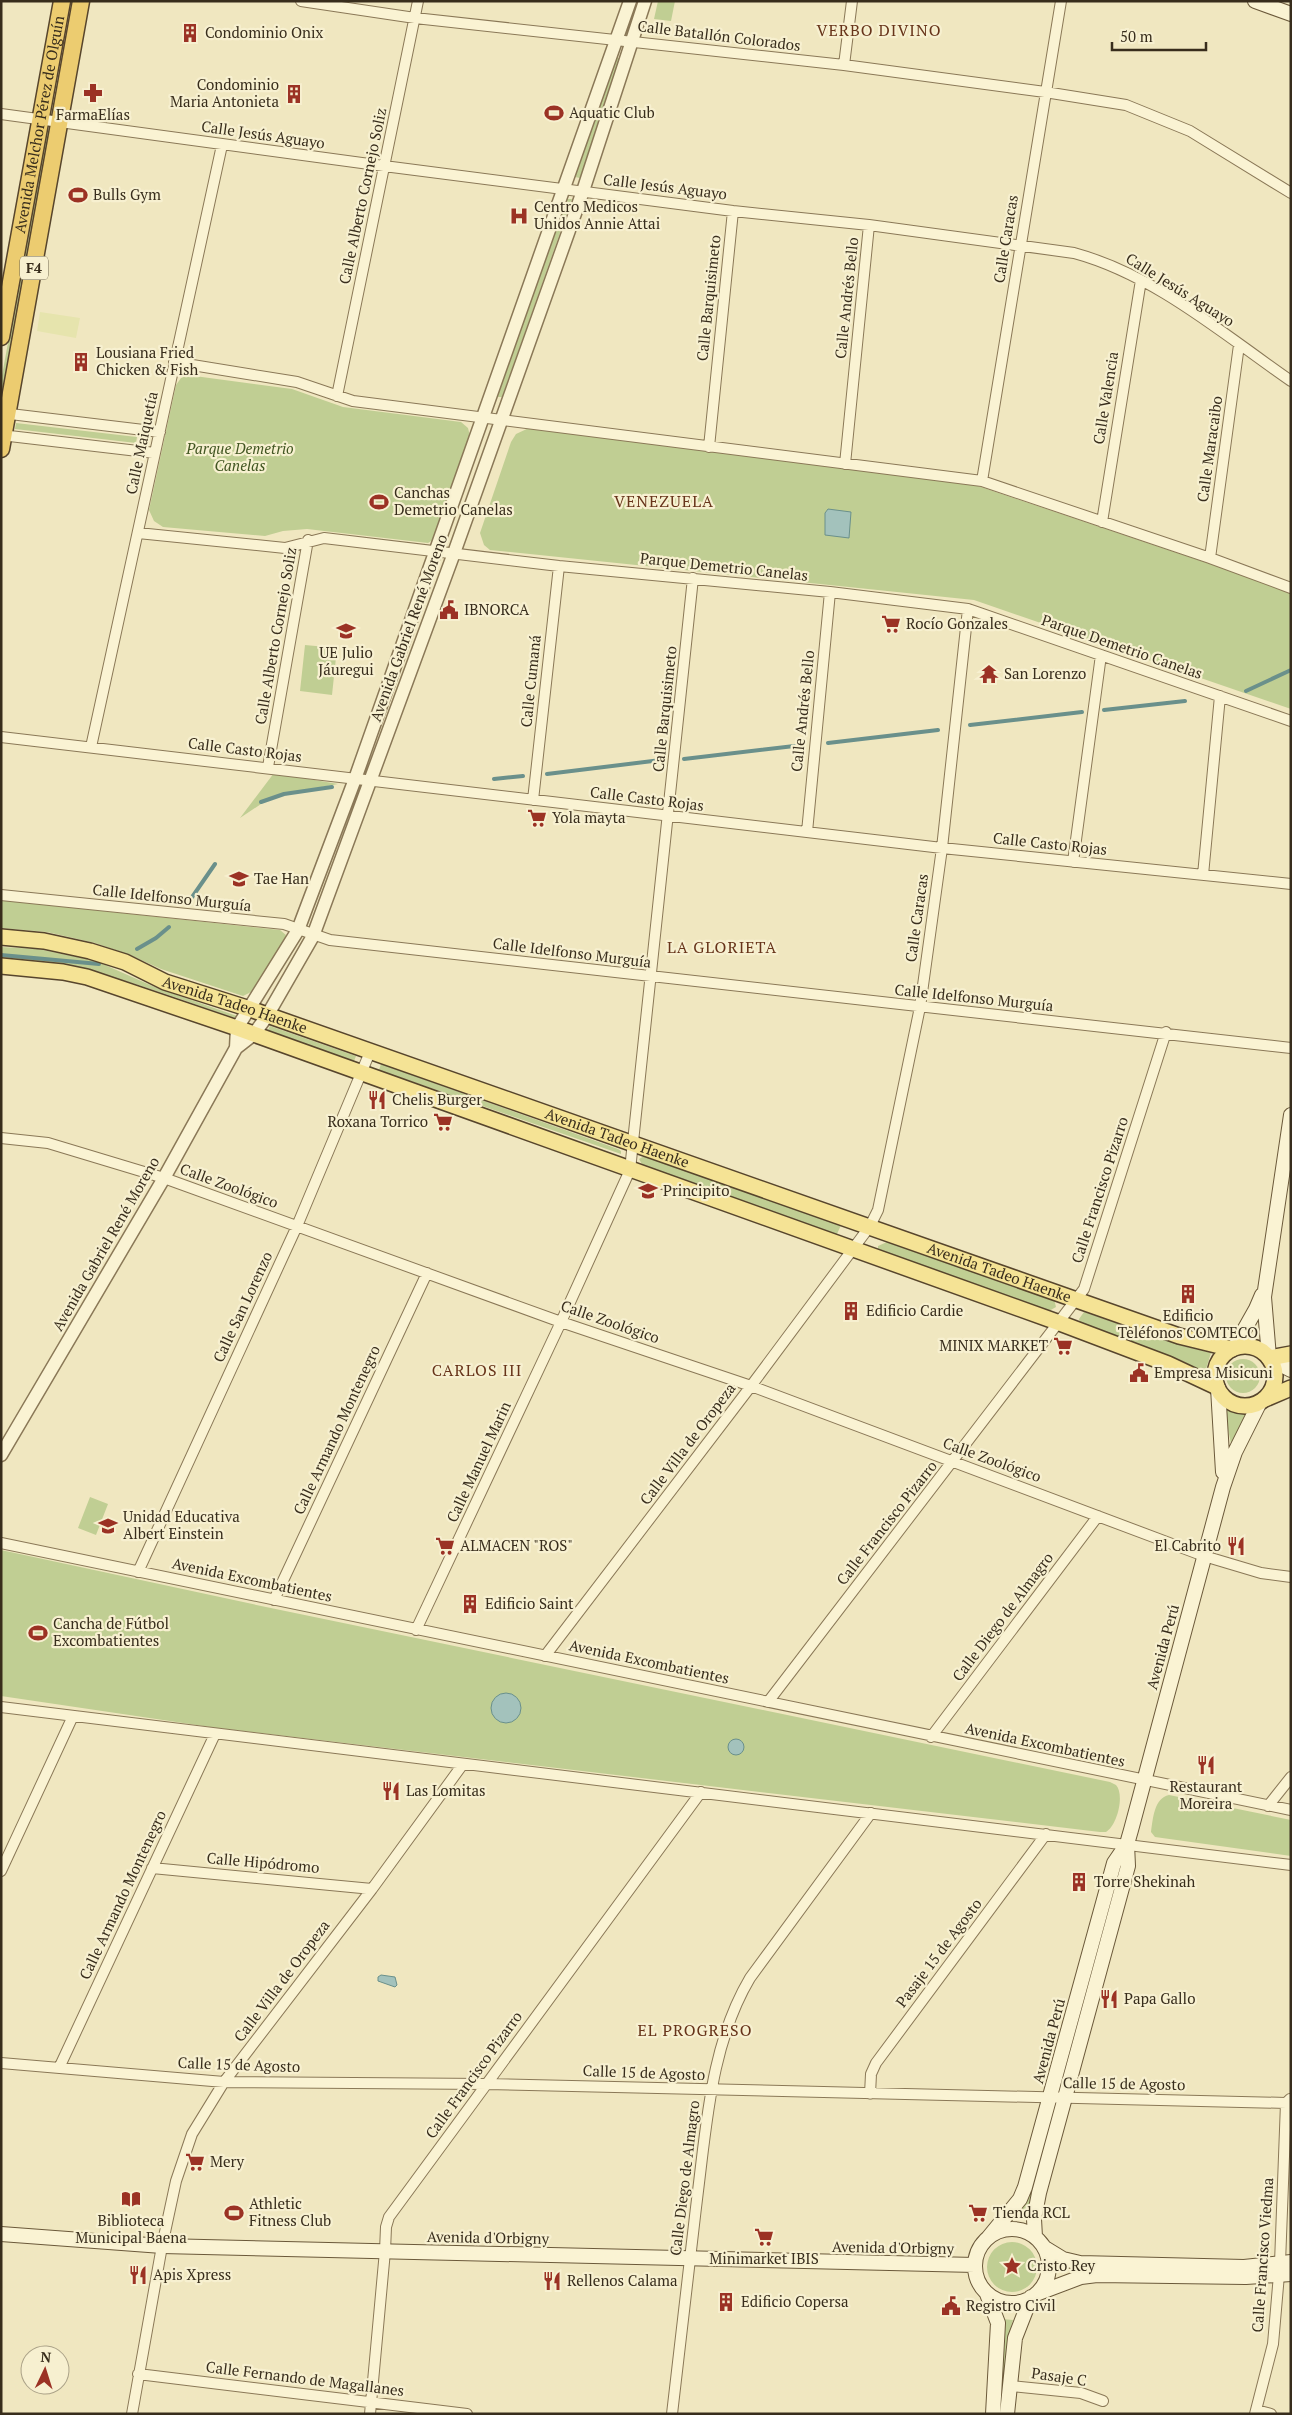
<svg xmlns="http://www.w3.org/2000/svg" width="1292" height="2415" viewBox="0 0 1292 2415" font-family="'PT Serif',serif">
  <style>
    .farmland { fill: #e6e4ad }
    .green { fill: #c0ce93 }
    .water { fill: #a3c2bc; stroke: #6a908b }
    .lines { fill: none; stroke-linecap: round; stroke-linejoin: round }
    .stream { stroke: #6a908b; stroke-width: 4 }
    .minor-casing { stroke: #8a7857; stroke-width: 12 }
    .tertiary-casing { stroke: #8a7857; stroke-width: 15 }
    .secondary-casing { stroke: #6b593a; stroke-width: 16 }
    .primary-casing { stroke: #57452c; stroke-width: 18 }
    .trunk-casing { stroke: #57452c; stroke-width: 19 }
    .minor { stroke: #faf3d3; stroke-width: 10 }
    .tertiary { stroke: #faf3d3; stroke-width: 12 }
    .secondary { stroke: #faf3d3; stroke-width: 14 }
    .primary { stroke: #f5e395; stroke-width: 15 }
    .trunk { stroke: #eccc70; stroke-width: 16 }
    .labels { text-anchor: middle; stroke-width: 4.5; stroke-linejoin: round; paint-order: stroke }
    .shield { fill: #f7f0d0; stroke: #716852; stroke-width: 1 }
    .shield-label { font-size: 14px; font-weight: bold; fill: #382d1c }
    .poi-label { font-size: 15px; fill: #382d1c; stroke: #f7f0d0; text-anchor: start }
    .street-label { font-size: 15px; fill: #382d1c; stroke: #f7f0d0 }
    .park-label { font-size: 15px; font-style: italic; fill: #425622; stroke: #f7f0d0 }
    .neighbourhood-label { font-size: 16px; letter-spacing: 1px; fill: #67341a; stroke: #f7f0d0 }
  </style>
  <rect width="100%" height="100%" fill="#f0e7c0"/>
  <path class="farmland" d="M40,312L80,318L76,338L37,331Z"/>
  <path class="green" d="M658,1H675L671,21L654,19Z
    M616,58H621L580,178L575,177Z
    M47,129L52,130L1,402V381Z
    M566,199H572L502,397H496Z
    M187,375L292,389L343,407L461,422L468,428L470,436L433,540L428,543L307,529L283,531L265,536L163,527L154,521L149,510L176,385L181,378Z
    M16,423L137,437L136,443L15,429Z
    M531,427L978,486L1291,591V709L974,600L490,550L484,545L480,533L511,442L516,434Z
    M305,645L337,648L332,695L300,691Z
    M274,773L338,784L273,796L240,818Z
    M1,900L280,930L286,935L285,941L255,990L243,996L161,969L130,955L95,943L47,932L1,928Z
    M1,947L38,949L96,961L157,988L237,1016L235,1018C157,992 85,961 1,958Z
    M270,1026L356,1056L354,1061L268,1030Z
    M381,1064L618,1149L621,1151V1154L379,1070Z
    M646,1155L841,1225L837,1234H833L643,1166L639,1159Z
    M887,1242L1054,1299L1056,1307L1049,1311L878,1249V1246Z
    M1084,1312L1183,1346L1211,1353L1205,1372L1178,1359L1084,1325L1080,1323L1079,1319Z
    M1226 1376a17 17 0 1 1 34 0a17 17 0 1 1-34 0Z
    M1224,1409L1248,1414L1237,1432L1232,1449Z
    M90,1497L108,1504L96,1535L78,1528Z
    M1,1550L266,1607L1110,1782L1116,1785C1125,1795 1117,1826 1106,1832H1100L217,1728L1,1696Z
    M1169,1795L1291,1820V1856L1155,1837L1151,1832C1153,1819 1154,1798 1169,1795Z
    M1055,2105H1058L1028,2208L1027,2220L1014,2216L1033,2181Z
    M987 2267a25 25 0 1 1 50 0a25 25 0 1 1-50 0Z
    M1002,2319L1013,2320L1008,2338L1000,2414H998L1005,2339Z"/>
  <path class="water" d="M828,509L851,512L849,538L825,535V513Z
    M491 1708a15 15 0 1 1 30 0a15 15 0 1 1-30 0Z
    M728 1747a8 8 0 1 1 16 0a8 8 0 1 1-16 0Z
    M381,1975L395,1977L397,1985L395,1987L378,1981V1977Z"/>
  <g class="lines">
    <path class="stream" d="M1246,691L1291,670
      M1104,710L1185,701
      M970,725L1082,712
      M828,743L938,730
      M684,759L803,745
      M547,774L661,760
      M494,779L523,776
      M261,802L284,794L332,787
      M188,903L215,864
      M137,949L156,938L169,927
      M1,955L99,964"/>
    <g class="minor-casing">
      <path id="minor" d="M301,1L415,18L844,65L1045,92L1126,105L1190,131L1291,193
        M844,65L852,1
        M1,114L384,166L733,211L869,225L1074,253C1155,275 1223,334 1291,381
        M174,362L297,382L353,401L982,481L1210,558L1291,588
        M337,396L418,1
        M2,413L160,432
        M1,435L155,453
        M709,447L733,211
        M845,464L869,225
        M982,481L1061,1
        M1102,522L1141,280
        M138,533L285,548L324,538L559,566L830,592L968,609L1291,721
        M1210,558L1239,345
        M1,737L942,848L1291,884
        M91,747L222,145
        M268,767L308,540
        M533,800L559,566
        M807,832L830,592
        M1073,862L1101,655
        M1203,875L1220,696
        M1,895L284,924L330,940L1291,1048
        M1,1138L48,1143L164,1178L561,1322L751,1386L1204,1556L1261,1573L1291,1577
        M1,1543L1291,1810
        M138,1572L297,1226L370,1052
        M274,1600L427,1273
        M416,1630L561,1322L630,1170L693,578
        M545,1656L751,1386L870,1226L878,1210L920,1007L942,848L968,609
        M768,1702L1084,1289L1166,1032
        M1,1707L1291,1865
        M931,1737L1098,1516
        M1268,1806L1291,1777
        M152,1868L372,1889
        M1,1871L73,1716
        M1,2063L224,2082L486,2084L1286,2103
        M59,2068L215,1734
        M870,2094L871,2074L876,2063L1046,1834
        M138,2374L467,2414
        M1010,2386L1081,2393L1103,2401
        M1256,2410L1271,2414
        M132,2414L162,2246L176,2181L192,2134L224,2082L372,1889L463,1764
        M370,2414L385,2251L386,2227L389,2217L701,1792
        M672,2414C681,2339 689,2265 698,2191C707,2119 712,2042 750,1978L871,1813
        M1255,2414L1273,2344L1280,2263L1286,2103L1290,2099"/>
    </g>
    <g class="tertiary-casing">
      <path id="tertiary" d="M236,1048L237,1028L298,930L355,779L630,1
        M1,1455L164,1178L236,1048L254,1034L267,1016L313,936L454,553L583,191L645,1"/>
    </g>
    <g class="secondary-casing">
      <path id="secondary" d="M1255,1L1291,14
        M1234,1348L1256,1309L1262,1295
        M1269,1357L1264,1297L1291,1115
        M1270,1359L1291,1370
        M1218,1388L1223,1472
        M975 2266a37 37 0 1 1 74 0a37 37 0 1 1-74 0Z
        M1,2234L162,2246L975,2265
        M1035,2237L1034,2219L1039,2193L1128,1866L1127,1844
        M988,2238L1020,2199L1025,2187L1114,1863L1127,1844L1131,1830L1223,1487L1235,1452L1260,1402
        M1045,2248L1063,2259L1080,2263L1244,2267L1291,2262
        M987,2294L998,2323L993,2414
        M1036,2294L1081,2277L1097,2275L1246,2277L1291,2274
        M1007,2414L1015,2338L1031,2297"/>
    </g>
    <g class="primary-casing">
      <g id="primary">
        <path id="s1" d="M1,937L44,941L90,951L125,962L165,982L250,1009L1179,1336L1232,1349"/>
        <path d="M1,966L63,972L87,977L237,1028L1057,1322L1168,1364L1217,1387"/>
        <circle cx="1245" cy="1376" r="30"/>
        <path d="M1269,1358L1291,1354"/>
        <path d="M1265,1399L1291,1388"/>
      </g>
    </g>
    <g class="trunk-casing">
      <g id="trunk">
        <path id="s2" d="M1,337L62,1"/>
        <path d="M1,449L81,1"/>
      </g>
    </g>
    <use href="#minor" class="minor"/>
    <use href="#tertiary" class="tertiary"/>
    <use href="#secondary" class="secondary"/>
    <use href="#primary" class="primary"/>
    <use href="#trunk" class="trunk"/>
  </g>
  <defs>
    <g id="building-bare" transform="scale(1.5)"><path d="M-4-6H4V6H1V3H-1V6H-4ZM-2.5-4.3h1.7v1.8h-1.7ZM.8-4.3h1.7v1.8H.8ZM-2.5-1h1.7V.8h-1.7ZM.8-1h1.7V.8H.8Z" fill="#9b3224" stroke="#f7f0d0" stroke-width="2.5" paint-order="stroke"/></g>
    <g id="pharmacy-bare" transform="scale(1.5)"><path d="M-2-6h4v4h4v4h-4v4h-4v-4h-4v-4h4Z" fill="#9b3224" stroke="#f7f0d0" stroke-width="2.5" paint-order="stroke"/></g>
    <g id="stadium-bare" transform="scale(1.5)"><path d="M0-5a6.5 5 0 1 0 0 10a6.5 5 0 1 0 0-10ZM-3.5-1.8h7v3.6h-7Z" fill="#9b3224" stroke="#f7f0d0" stroke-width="2.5" paint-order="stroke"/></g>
    <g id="hospital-bare" transform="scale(1.5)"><path d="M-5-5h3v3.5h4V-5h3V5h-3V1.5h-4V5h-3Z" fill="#9b3224" stroke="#f7f0d0" stroke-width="2.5" paint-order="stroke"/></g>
    <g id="civic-bare" transform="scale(1.5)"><path d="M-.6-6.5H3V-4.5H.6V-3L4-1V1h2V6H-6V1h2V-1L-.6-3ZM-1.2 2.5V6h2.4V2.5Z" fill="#9b3224" stroke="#f7f0d0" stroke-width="2.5" paint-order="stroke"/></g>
    <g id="supermarket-bare" transform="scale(1.5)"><path d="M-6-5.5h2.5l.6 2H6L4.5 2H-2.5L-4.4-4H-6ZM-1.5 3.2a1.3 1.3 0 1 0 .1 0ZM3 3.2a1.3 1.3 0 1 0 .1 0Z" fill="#9b3224" stroke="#f7f0d0" stroke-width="2.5" paint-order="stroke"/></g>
    <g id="school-bare" transform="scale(1.5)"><path d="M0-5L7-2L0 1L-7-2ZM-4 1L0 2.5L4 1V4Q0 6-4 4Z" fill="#9b3224" stroke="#f7f0d0" stroke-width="2.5" paint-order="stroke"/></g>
    <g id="temple-bare" transform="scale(1.5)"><path d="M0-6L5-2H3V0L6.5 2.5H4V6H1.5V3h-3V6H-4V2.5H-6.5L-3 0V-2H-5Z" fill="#9b3224" stroke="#f7f0d0" stroke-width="2.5" paint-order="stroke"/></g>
    <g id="restaurant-bare" transform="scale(1.5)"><path d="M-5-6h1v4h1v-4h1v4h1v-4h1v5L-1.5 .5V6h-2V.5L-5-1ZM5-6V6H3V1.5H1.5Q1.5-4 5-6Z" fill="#9b3224" stroke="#f7f0d0" stroke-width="2.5" paint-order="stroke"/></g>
    <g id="library-bare" transform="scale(1.5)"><path d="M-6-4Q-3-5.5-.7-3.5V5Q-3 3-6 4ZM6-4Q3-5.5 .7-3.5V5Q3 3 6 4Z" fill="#9b3224" stroke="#f7f0d0" stroke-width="2.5" paint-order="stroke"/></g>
    <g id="sight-bare" transform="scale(1.5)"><path d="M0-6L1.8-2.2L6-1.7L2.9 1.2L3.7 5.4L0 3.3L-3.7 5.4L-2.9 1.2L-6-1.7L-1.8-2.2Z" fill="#9b3224" stroke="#f7f0d0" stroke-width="2.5" paint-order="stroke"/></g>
  </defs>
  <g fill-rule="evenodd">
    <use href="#building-bare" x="190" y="33"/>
    <use href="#pharmacy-bare" x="93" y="93"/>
    <use href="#building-bare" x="294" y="94"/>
    <use href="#stadium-bare" x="554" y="113"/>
    <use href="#stadium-bare" x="78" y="195"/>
    <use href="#hospital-bare" x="519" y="216"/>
    <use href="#building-bare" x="81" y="362"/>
    <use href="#stadium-bare" x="379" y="502"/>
    <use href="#civic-bare" x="449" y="610"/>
    <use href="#supermarket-bare" x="891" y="624"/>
    <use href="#school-bare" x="346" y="631"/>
    <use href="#temple-bare" x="989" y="674"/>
    <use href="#supermarket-bare" x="537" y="818"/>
    <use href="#school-bare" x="239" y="879"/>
    <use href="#restaurant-bare" x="377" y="1100"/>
    <use href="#supermarket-bare" x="443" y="1122"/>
    <use href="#school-bare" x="648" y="1191"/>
    <use href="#building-bare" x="1188" y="1294"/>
    <use href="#building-bare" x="851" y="1311"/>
    <use href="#supermarket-bare" x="1063" y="1346"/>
    <use href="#civic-bare" x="1139" y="1373"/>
    <use href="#school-bare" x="108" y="1526"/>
    <use href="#supermarket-bare" x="445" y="1546"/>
    <use href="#restaurant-bare" x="1236" y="1546"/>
    <use href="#building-bare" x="470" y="1604"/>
    <use href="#stadium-bare" x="38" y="1633"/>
    <use href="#restaurant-bare" x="1206" y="1765"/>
    <use href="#restaurant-bare" x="391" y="1791"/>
    <use href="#building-bare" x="1079" y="1882"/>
    <use href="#restaurant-bare" x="1109" y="1999"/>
    <use href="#supermarket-bare" x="195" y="2162"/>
    <use href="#library-bare" x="131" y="2199"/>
    <use href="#stadium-bare" x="234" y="2213"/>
    <use href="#supermarket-bare" x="978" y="2213"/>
    <use href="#supermarket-bare" x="764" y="2237"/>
    <use href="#sight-bare" x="1012" y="2266"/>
    <use href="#restaurant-bare" x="138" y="2275"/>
    <use href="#restaurant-bare" x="552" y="2281"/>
    <use href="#building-bare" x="726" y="2302"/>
    <use href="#civic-bare" x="951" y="2306"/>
  </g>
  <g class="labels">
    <rect class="shield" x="20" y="256.5" width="28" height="23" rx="4"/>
    <g class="shield-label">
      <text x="34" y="273">F4</text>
    </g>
    <g class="poi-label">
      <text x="205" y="38">Condominio Onix</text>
      <text x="279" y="90" text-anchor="end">Condominio<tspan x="279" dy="17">Maria Antonieta</tspan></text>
      <text x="569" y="118">Aquatic Club</text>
      <text x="93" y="120" text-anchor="middle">FarmaElías</text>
      <text x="93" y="200">Bulls Gym</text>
      <text x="534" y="212">Centro Medicos<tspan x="534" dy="17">Unidos Annie Attai</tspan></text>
      <text x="96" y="358">Lousiana Fried<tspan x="96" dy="17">Chicken &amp; Fish</tspan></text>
      <text x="394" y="498">Canchas<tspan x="394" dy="17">Demetrio Canelas</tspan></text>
      <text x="464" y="615">IBNORCA</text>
      <text x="906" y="629">Rocío Gonzales</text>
      <text x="346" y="658" text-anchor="middle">UE Julio<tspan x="346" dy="17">Jáuregui</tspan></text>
      <text x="1004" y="679">San Lorenzo</text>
      <text x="552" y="823">Yola mayta</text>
      <text x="254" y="884">Tae Han</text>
      <text x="392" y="1105">Chelis Burger</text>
      <text x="428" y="1127" text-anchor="end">Roxana Torrico</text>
      <text x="663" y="1196">Principito</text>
      <text x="866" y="1316">Edificio Cardie</text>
      <text x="1188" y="1321" text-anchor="middle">Edificio<tspan x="1188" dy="17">Teléfonos COMTECO</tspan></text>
      <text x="1048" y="1351" text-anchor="end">MINIX MARKET</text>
      <text x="1154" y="1378">Empresa Misicuni</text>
      <text x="123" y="1522">Unidad Educativa<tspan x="123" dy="17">Albert Einstein</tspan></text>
      <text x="460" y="1551">ALMACEN "ROS"</text>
      <text x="1221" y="1551" text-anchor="end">El Cabrito</text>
      <text x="485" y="1609">Edificio Saint</text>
      <text x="53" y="1629">Cancha de Fútbol<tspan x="53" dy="17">Excombatientes</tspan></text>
      <text x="1206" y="1792" text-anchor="middle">Restaurant<tspan x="1206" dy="17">Moreira</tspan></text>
      <text x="406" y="1796">Las Lomitas</text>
      <text x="1094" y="1887">Torre Shekinah</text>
      <text x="1124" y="2004">Papa Gallo</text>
      <text x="210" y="2167">Mery</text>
      <text x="249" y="2209">Athletic<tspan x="249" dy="17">Fitness Club</tspan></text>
      <text x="993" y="2218">Tienda RCL</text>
      <text x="131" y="2226" text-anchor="middle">Biblioteca<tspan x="131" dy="17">Municipal Baena</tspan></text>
      <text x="764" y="2264" text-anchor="middle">Minimarket IBIS</text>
      <text x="1027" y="2271">Cristo Rey</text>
      <text x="153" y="2280">Apis Xpress</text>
      <text x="567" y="2286">Rellenos Calama</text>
      <text x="741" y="2307">Edificio Copersa</text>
      <text x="966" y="2311">Registro Civil</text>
    </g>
    <g class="street-label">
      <text transform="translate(719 36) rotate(7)" y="5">Calle Batallón Colorados</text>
      <text dy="5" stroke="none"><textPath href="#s2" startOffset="216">Avenida Melchor Pérez de Olguín</textPath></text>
      <text transform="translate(263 135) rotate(8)" y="5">Calle Jesús Aguayo</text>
      <text transform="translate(665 187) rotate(7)" y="5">Calle Jesús Aguayo</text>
      <text transform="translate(363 196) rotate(-78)" y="5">Calle Alberto Cornejo Soliz</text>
      <text transform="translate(1006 239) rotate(-81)" y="5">Calle Caracas</text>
      <text transform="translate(1180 290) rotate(32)" y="5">Calle Jesús Aguayo</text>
      <text transform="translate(709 298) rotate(-84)" y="5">Calle Barquisimeto</text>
      <text transform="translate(847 298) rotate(-84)" y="5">Calle Andrés Bello</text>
      <text transform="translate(1106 398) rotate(-81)" y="5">Calle Valencia</text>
      <text transform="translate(142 443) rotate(-78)" y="5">Calle Maiquetía</text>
      <text transform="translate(1210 449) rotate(-82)" y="5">Calle Maracaibo</text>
      <text transform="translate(724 567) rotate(6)" y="5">Parque Demetrio Canelas</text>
      <text transform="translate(409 628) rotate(-70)" y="5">Avenida Gabriel René Moreno</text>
      <text transform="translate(276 636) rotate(-80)" y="5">Calle Alberto Cornejo Soliz</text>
      <text transform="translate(1122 647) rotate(19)" y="5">Parque Demetrio Canelas</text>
      <text transform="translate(531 681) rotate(-84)" y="5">Calle Cumaná</text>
      <text transform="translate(665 709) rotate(-84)" y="5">Calle Barquisimeto</text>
      <text transform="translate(803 711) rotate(-84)" y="5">Calle Andrés Bello</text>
      <text transform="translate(245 750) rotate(7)" y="5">Calle Casto Rojas</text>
      <text transform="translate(647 799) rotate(7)" y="5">Calle Casto Rojas</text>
      <text transform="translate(1050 844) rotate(6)" y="5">Calle Casto Rojas</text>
      <text transform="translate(172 898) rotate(6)" y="5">Calle Idelfonso Murguía</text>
      <text transform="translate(917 918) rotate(-82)" y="5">Calle Caracas</text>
      <text transform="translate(572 953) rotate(7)" y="5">Calle Idelfonso Murguía</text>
      <text transform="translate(974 998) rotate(6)" y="5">Calle Idelfonso Murguía</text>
      <text dy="5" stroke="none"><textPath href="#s1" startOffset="245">Avenida Tadeo Haenke</textPath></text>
      <text dy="5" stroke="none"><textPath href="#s1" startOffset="650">Avenida Tadeo Haenke</textPath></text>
      <text transform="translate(229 1186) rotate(20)" y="5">Calle Zoológico</text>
      <text transform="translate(1100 1190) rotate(-72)" y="5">Calle Francisco Pizarro</text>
      <text transform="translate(106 1244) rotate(-60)" y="5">Avenida Gabriel René Moreno</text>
      <text dy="5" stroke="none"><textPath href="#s1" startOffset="1055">Avenida Tadeo Haenke</textPath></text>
      <text transform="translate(243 1307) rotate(-65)" y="5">Calle San Lorenzo</text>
      <text transform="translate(610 1322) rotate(19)" y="5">Calle Zoológico</text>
      <text transform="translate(337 1430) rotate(-65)" y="5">Calle Armando Montenegro</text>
      <text transform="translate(688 1444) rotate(-53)" y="5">Calle Villa de Oropeza</text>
      <text transform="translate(992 1460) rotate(20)" y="5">Calle Zoológico</text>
      <text transform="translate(479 1462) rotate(-65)" y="5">Calle Manuel Marin</text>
      <text transform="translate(887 1523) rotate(-52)" y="5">Calle Francisco Pizarro</text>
      <text transform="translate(252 1580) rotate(12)" y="5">Avenida Excombatientes</text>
      <text transform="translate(1003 1617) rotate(-53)" y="5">Calle Diego de Almagro</text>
      <text transform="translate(1163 1647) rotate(-75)" y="5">Avenida Perú</text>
      <text transform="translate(649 1662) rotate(12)" y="5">Avenida Excombatientes</text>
      <text transform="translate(1045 1745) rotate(12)" y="5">Avenida Excombatientes</text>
      <text transform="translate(263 1863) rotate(5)" y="5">Calle Hipódromo</text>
      <text transform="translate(123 1895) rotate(-65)" y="5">Calle Armando Montenegro</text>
      <text transform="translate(939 1953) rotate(-53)" y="5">Pasaje 15 de Agosto</text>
      <text transform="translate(282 1981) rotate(-53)" y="5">Calle Villa de Oropeza</text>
      <text transform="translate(1049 2041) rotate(-75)" y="5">Avenida Perú</text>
      <text transform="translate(239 2065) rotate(2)" y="5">Calle 15 de Agosto</text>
      <text transform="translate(644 2073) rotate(2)" y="5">Calle 15 de Agosto</text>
      <text transform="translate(474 2075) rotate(-54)" y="5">Calle Francisco Pizarro</text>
      <text transform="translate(1124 2084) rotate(1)" y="5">Calle 15 de Agosto</text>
      <text transform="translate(685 2178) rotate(-83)" y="5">Calle Diego de Almagro</text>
      <text transform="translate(488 2238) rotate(1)" y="5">Avenida d'Orbigny</text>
      <text transform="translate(893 2248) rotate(1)" y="5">Avenida d'Orbigny</text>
      <text transform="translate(1263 2255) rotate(-86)" y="5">Calle Francisco Viedma</text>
      <text transform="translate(1059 2377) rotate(8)" y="5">Pasaje C</text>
      <text transform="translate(305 2379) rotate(7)" y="5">Calle Fernando de Magallanes</text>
    </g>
    <g class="park-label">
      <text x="240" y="454">Parque Demetrio<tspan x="240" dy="17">Canelas</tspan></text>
    </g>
    <g class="neighbourhood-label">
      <text x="879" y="36">VERBO DIVINO</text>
      <text x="664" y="507">VENEZUELA</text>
      <text x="722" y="953">LA GLORIETA</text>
      <text x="477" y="1376">CARLOS III</text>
      <text x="695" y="2036">EL PROGRESO</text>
    </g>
  </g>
  <rect width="1292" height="2415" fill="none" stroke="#382d1c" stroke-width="5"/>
  <g transform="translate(45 2370) rotate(4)"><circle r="24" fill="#f7f0d0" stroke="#aba288"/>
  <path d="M0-4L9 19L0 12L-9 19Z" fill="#9b3224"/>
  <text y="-8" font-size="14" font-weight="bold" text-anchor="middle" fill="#382d1c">N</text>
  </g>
  <path d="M1112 42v8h94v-8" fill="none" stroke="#382d1c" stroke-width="2.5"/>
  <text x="1120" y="42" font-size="15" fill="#382d1c" stroke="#f7f0d0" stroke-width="4" paint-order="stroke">50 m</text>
</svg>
